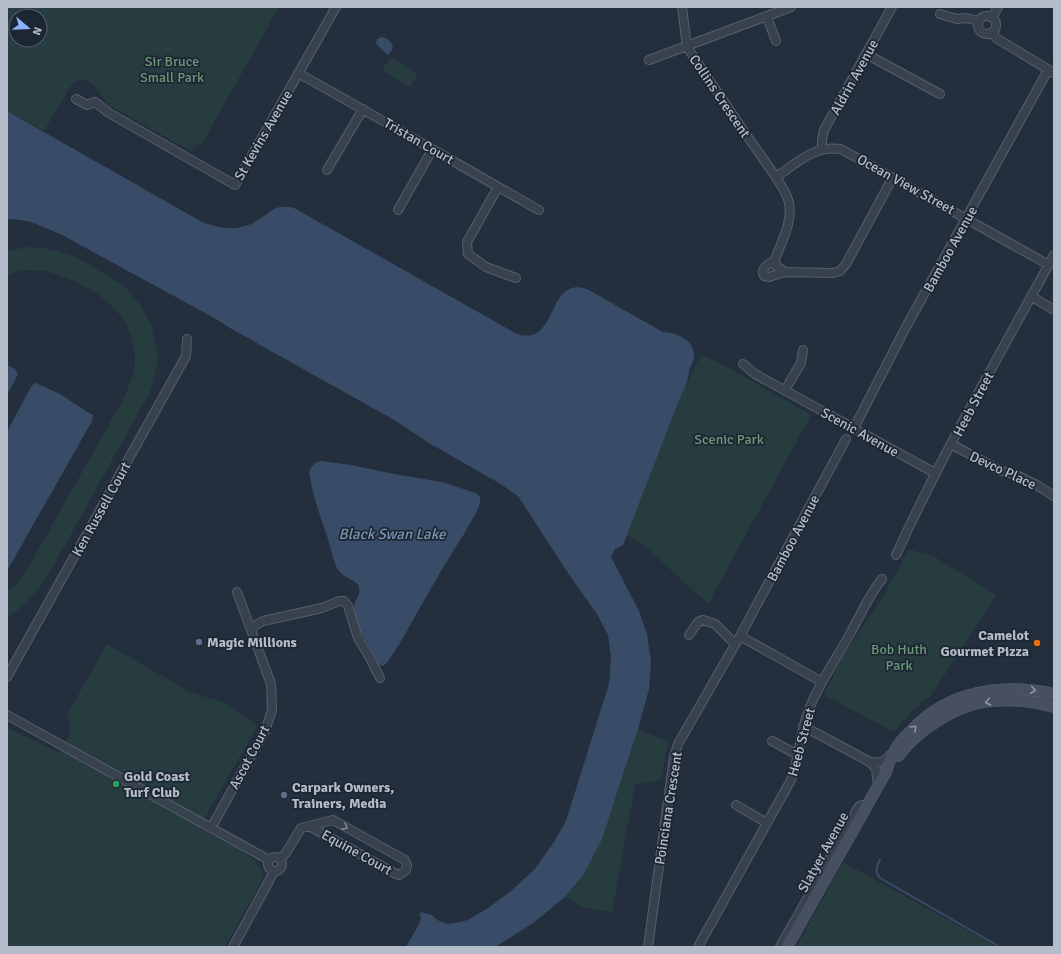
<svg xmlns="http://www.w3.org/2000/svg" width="1061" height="954" viewBox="0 0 1061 954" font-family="Signika,sans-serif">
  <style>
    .green { fill: #263c3f; fill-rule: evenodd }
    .water { fill: #394c67 }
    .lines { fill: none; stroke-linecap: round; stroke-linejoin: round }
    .stream { stroke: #394c67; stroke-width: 2 }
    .street-casing { stroke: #565f6c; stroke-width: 10 }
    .secondary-casing { stroke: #565f6c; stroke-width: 12 }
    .street { stroke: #38414e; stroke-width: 8 }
    .secondary { stroke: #465061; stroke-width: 11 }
    .oneway { stroke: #8e96a5 }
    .oneway2 { stroke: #7c8592 }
    .service-dot { fill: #5c6f8a; stroke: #1d2633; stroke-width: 1.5 }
    .food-dot { fill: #e8710a; stroke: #1d2633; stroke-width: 1.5 }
    .leisure-dot { fill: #2e9e5b; stroke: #1d2633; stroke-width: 1.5 }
    .labels { text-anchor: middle; stroke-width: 3.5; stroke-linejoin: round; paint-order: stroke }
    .park-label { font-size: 14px; fill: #6b9a76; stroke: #1d2633 }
    .street-label { font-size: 14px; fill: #b4bcc9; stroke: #1d2633 }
    .poi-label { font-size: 14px; font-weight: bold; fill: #b4bcc9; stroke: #1d2633; text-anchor: start }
    .water-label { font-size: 15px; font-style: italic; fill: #7c92b1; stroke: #1d2633 }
  </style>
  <rect width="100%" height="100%" fill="#242f3e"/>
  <path class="green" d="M7,7H279L203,142L194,148L192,152L109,105L93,85L88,81L81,80L75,82L70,87L44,131L7,111ZM16,16H40V40H16Z
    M391,57L418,74L410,87L382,70Z
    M25,247L43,248L58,251L74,256L87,263L124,286L140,304L151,324L158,356L155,375L150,392L46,579C35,594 24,607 7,617V591L16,584L28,568L124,398C130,382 138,365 134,348C132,338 129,327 123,319C105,293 62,270 31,270C22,270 15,272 7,275V252Z
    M701,354L729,368L811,415L708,604L646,547L627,535L682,393Z
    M909,549L935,557L996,595L933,693L911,712L894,732L824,695L843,656L884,595Z
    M107,644L190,692L225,703L258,725L199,828L214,837H218C231,844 264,861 264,877L225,947H7V728L60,753L70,734L68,713Z
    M638,729L668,742L661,780L635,785L612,912L584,908L565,897L584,874L618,792Z
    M843,862L997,947H796Z"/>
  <path class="water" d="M382,37C389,39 391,41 393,48L388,55L381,49L376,43L377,39Z
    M7,111L202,222C221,229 240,232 258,220C273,211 274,204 294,208L517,334C559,347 546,275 587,289L663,332C677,333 693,339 694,354C695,361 690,366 689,372C687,382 687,384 682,393L623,545L615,549L611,557L639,611L647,634L651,662L649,689L638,729L602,839L584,874L565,897L533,923L500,944L494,947H406L420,922L421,917L419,915L421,912L432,915L437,920L445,923L450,924L468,920L488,908L511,891L534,870L554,842L566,821L609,684L611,657L608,635L597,614L568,573L518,496L499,483L429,443L396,421L230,328L216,319L62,235C44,227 27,218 7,219Z
    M7,365L15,369L18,374L7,395Z
    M36,383L60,394L89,413L93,415L92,421L7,571V432L32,385Z
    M321,461L351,465L394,474L442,482L476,493L480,497V503L477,511L464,534L442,569L400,643L388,661L383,666L378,664C372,645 355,630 354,608C353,600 363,594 358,585C354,578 343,579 337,568C333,560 331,549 328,539C321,518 312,494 309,472C312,465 314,463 321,461Z"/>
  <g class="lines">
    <path class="stream" d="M880,860C876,867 875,872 880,878L1000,947"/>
    <g class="street-casing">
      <path id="street" d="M682,7L687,47L745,133L776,177C797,163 814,145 841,149L1049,265
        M940,14L957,19L966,18L979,21
        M978 25a9 9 0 1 1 18 0a9 9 0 1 1-18 0Z
        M767,17L776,41
        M992,18L998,7
        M992,32L996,38L1054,73
        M866,54L940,94
        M649,60L791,7
        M298,73C379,118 459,165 539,210
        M76,99L87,105L95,102L109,113L235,185L336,7
        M822,149V140L824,130L892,7
        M327,170L363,109
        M776,177C781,186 787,193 789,203C793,222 781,242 775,260L776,266L785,272L833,273L840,271L846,264L893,177
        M498,187L467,242L468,254L486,267L516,278
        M398,210L432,150
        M775,260C769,264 760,268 764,276L769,277L785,272
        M1031,296L1054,310
        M743,364L755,374L935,473
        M785,390L801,363L803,350
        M854,428L906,327L1048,70
        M951,444L1001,471L1016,475L1035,484L1054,496
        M896,555C943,452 1000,354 1054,255
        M251,628L263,621L322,608L339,601H344L348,606L358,638L369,656L380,678
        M689,635L698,622L703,620L715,624L735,644
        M740,636L822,682
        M7,677L186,356L187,339
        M7,715L269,860
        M803,726L870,762L876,769L878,785
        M772,741L798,755
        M870,762C880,763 885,762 891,754
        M736,805L767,823
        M211,828L265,731L272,710L271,684L237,592
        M268 864a7 7 0 1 1 14 0a7 7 0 1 1-14 0Z
        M280,859L286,853L301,828L333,820L405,860L407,865L406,870L399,875L394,873L309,826
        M233,947L268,883L272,875L273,871
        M648,947L674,757L678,744L740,636L846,439
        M698,947L791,780C799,758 800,734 808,712C818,684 837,658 851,632C861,614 869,595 882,579
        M780,947L854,816C856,811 857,807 862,805L866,807"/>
    </g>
    <g class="secondary-casing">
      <path id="secondary" d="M898,756C919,729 958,703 993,701C1012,699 1035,702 1054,707
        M787,947L886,772C888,765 890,758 894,752C898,744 904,737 911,731C948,690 1003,683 1054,694"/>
    </g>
    <use href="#street" class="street"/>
    <use href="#secondary" class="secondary"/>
  </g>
  <defs><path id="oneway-chevron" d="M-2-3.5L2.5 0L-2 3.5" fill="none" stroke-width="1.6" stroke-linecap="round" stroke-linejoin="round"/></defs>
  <g class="oneway">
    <use href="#oneway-chevron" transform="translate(1033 690) rotate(8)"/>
    <use href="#oneway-chevron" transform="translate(988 702) rotate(169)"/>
    <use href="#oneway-chevron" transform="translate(914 728) rotate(-45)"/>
  </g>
  <use class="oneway2" href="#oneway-chevron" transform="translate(345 827) rotate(28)"/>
  <g class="service-dot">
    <circle cx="199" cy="642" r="4"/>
    <circle cx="284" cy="795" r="4"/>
  </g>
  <circle class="food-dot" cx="1037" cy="643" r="4"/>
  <circle class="leisure-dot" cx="116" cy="784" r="4"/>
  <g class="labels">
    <g class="park-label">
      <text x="172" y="66">Sir Bruce<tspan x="172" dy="16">Small Park</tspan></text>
      <text x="729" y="444">Scenic Park</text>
      <text x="899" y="654">Bob Huth<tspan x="899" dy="16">Park</tspan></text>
    </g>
    <g class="street-label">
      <text transform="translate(854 77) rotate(-61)" y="5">Aldrin Avenue</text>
      <text transform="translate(720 96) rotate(56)" y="5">Collins Crescent</text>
      <text transform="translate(263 135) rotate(-60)" y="5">St Kevins Avenue</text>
      <text transform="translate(419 141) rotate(30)" y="5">Tristan Court</text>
      <text transform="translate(906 184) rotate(29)" y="5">Ocean View Street</text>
      <text transform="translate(950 249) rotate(-61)" y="5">Bamboo Avenue</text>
      <text transform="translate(973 404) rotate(-62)" y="5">Heeb Street</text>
      <text transform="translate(860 432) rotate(29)" y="5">Scenic Avenue</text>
      <text transform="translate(1003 470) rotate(25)" y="5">Devco Place</text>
      <text transform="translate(101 509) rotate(-61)" y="5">Ken Russell Court</text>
      <text transform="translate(793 538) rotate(-62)" y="5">Bamboo Avenue</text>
      <text transform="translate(801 742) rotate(-75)" y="5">Heeb Street</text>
      <text transform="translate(249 757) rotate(-62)" y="5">Ascot Court</text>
      <text transform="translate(668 808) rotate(-81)" y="5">Poinciana Crescent</text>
      <text transform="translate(357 852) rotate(29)" y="5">Equine Court</text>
      <text transform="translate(823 852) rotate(-61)" y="5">Slatyer Avenue</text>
    </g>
    <g class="poi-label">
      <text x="1029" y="640" text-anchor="end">Camelot<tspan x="1029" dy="16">Gourmet Pizza</tspan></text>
      <text x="207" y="647">Magic Millions</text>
      <text x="124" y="781">Gold Coast<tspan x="124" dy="16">Turf Club</tspan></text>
      <text x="292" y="792">Carpark Owners,<tspan x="292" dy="16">Trainers, Media</tspan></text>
    </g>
    <g class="water-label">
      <text x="392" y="539">Black Swan Lake</text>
    </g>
  </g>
  <rect width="1061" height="954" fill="none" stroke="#b4bcc9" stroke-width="16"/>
  <g transform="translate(28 28) rotate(109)"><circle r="19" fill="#1d2633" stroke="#59626f"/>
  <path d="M0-3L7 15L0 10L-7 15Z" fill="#8ab4f8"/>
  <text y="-6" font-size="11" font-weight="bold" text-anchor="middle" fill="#b4bcc9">N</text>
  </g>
</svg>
